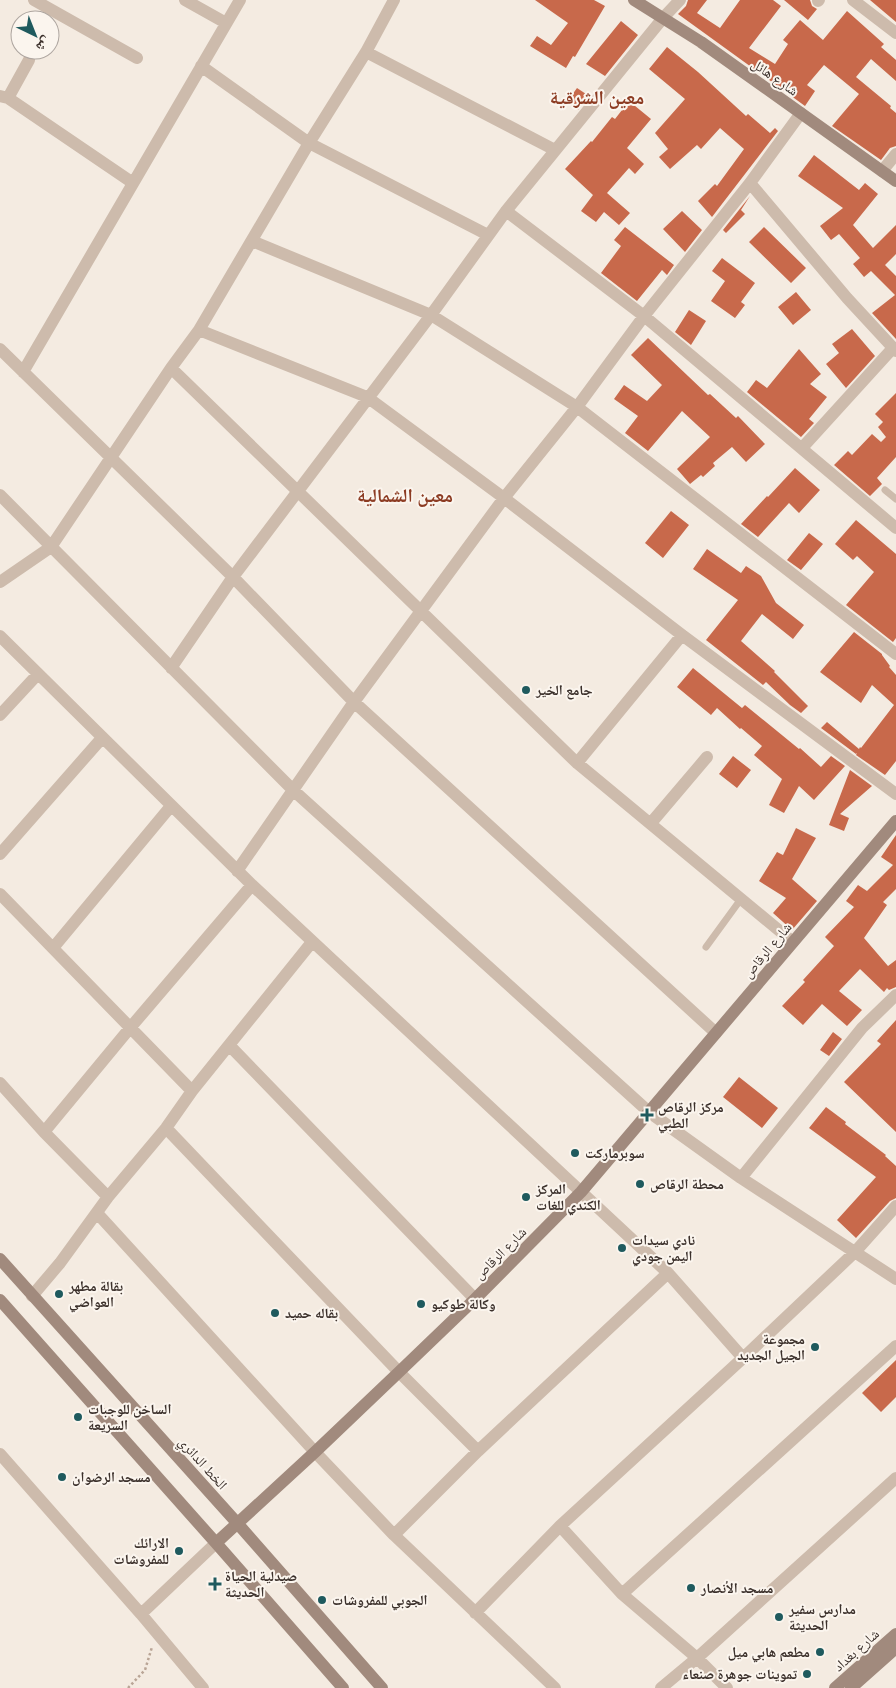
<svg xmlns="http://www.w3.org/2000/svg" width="896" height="1688" viewBox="0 0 896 1688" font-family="'DM Sans','Noto Naskh Arabic',sans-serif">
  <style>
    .building { fill: #c8694b }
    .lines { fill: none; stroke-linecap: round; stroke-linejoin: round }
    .path { stroke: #b9a596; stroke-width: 2.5; stroke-dasharray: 2.5 2.5; stroke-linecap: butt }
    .lane { stroke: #cdbbac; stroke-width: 7 }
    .street { stroke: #cdbbac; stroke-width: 12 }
    .secondary { stroke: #a18a7d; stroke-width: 12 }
    .poi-dot { fill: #1f5a5e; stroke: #fbf5ee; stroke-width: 2 }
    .labels { text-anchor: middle; stroke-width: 4; stroke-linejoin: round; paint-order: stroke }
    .street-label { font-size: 14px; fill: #3b302b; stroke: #fbf5ee }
    .poi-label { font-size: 14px; font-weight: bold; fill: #3b302b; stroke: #fbf5ee; text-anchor: start }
    .district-label { font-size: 19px; font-weight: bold; fill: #8c3b22; stroke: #fbf5ee }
  </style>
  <rect width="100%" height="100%" fill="#f4ebe1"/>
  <path class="building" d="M535,0H594L605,6L575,57L573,56L566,68L530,46L537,36L551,45L568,23Z
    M688,0H707L697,13L720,28L740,0H773L781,6L749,48L775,64L788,44L783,40L800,20L823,40L847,11L884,44L881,47L896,60V81L871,59L856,77L891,106L890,108L896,113V146L890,148L881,160L832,126L859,94L824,65L807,85L815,91L805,106L678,14L686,6Z
    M784,0H810L812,6L817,9L808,20Z
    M870,0H896V22Z
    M621,21L638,35L605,76L586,64Z
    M667,47L698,72L746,116L748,114L770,133L775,128L778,131L712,217L698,201L715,184L717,186L744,149L720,128L701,149L697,145L670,169L659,157L668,149L655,133L685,99L649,69Z
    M577,88L589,96L578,110L567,102Z
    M629,101L651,119L627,148L644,164L635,174L629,168L607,193L630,213L619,225L604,212L596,222L581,211L593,195L565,169L591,141L592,142L612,117L615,119Z
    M814,155L859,190L865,183L878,194L853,225L873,248L896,225V254L885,265L896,276V339L872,313L895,295L871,271L864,277L853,264L860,258L839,234L831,240L820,226L843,208L798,176Z
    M750,196L741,210L745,214L726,233L723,230Z
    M682,211L702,230L685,252L663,229Z
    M625,227L674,265L667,275L662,270L637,301L601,273L621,246L614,240Z
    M764,227L806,268L791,283L749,242Z
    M722,258L755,283L741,302L745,305L735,318L711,301L725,281L712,271Z
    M796,292L811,310L793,325L778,307Z
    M689,310L706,321L691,345L675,332Z
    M852,329L875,356L846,388L826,364L839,353L832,344Z
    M648,338L708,395L710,394L736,418L738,416L765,444L746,462L732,447L713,463L715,466L703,477L701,475L690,484L677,469L710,437L682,411L648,451L625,433L638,416L614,399L624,385L647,401L662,385L631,355Z
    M799,349L821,374L810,384L827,397L809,419L814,423L801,437L747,392L756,380L767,388Z
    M896,393V457L877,478L882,484L870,496L834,465L848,451L852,455L872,434L881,442L886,437L878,427L883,422L875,414Z
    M795,468L820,490L799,513L789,503L758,537L741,524L767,496L768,497Z
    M671,511L689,525L663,558L645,543Z
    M856,520L896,554V638L893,642L846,605L874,572L857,556L853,560L835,544Z
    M809,533L823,544L801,570L787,560Z
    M707,549L741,573L746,566L761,576L776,603L804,625L793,639L762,614L741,641L775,671L774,672L808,706L801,713L790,705L766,682L763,685L706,640L738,600L693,569Z
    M854,632L882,654V655L890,666L889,667L896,675V761L885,775L856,755L857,753L856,754L821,728L827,722L859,749L860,747L861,748L894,705L872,685L861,703L820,672Z
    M693,668L742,708L745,705L799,749L800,748L821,767L831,756L845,766L814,800L799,786L784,813L769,805L782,779L754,755L762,746L741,728L740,729L717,708L711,715L677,687Z
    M733,756L751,770L737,788L719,774Z
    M850,770L872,786L840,814L849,818L844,831L829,825Z
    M796,828L816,838L792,879L817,901L792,930L773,913L786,898L759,881L777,852L783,855Z
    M896,835V889L883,902L887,905L864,938L888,966L896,960V987L889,990L887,988L884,992L860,969L839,991L862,1010L847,1026L822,1004L803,1025L782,1006L805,982L803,980L834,946L825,937L854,907L846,901L858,885L867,891L893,865L881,857Z
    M896,1020V1132L844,1082L881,1044L877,1041Z
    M833,1032L842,1039L829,1056L820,1050Z
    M739,1077L778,1108L762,1128L723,1097Z
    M826,1107L846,1122L845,1124L886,1155L885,1156L896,1166V1198L890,1201L856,1238L837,1220L876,1177L809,1128Z
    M896,1360V1397L881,1412L862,1393Z"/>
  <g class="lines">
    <path class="path" d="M128,1688L145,1670L152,1647"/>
    <path class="lane" d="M885,490L896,499
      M706,947L741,899"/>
    <path class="street" d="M34,0L137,58
      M185,0L226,23
      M853,0L896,33
      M818,1L819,0
      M366,52L555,150
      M201,66L309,143L488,235
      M0,96L8,98L29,60
      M8,98L133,183
      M882,171L896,154
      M750,183L847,298L896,351
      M506,211L644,316L896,528
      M252,241L431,315L577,407L896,654
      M199,330L367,397L504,498L682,635L896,794
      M0,349L233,577L354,702L716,1033
      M171,368L577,763L793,942
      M23,372L240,0
      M802,448L893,348
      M0,495L293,790L649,1112L741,1178L896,1279
      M0,582L51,547L171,368L199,330L309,143L366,52L394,0
      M0,636L252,885L668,1273L743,1358L560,1526L475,1613
      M171,668L233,577L431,315L506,211L663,18L680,0
      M0,715L38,674
      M577,763L682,635
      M651,823L707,757
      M0,854L102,738
      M237,871L354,702L504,498L577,407L644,316L750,183L801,113
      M0,894L192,1091
      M53,948L171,806
      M229,1045L475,1299
      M0,1083L44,1132L108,1197
      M166,1128L399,1372L478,1451
      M44,1132L130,1028L252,885
      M741,1178L862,1028L896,995
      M97,1213L315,1452L394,1535L555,1688
      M32,1296L60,1263L108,1197L166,1128L192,1091L312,942
      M743,1358L855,1252L896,1206
      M0,1454L141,1614L203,1688
      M560,1526L622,1594L697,1658L727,1688
      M394,1535L478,1451L668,1273
      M622,1594L896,1346
      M141,1614L216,1543
      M661,1688L697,1658L896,1478"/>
    <path class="secondary" d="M634,0L701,42L896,181
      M0,1259L238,1524L382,1688
      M0,1300L216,1543L343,1688
      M216,1543L315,1452L399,1372L475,1299L581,1192L896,821
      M835,1688L896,1634
      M851,1688L896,1648"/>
  </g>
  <g class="poi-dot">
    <circle cx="526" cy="690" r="5"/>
    <path d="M644.5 1107.5h5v5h5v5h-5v5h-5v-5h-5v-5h5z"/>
    <circle cx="575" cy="1153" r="5"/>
    <circle cx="640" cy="1184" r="5"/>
    <circle cx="526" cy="1197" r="5"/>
    <circle cx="622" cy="1248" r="5"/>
    <circle cx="59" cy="1294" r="5"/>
    <circle cx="421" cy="1304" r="5"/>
    <circle cx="275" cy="1313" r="5"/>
    <circle cx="815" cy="1347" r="5"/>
    <circle cx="78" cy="1417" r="5"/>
    <circle cx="62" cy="1477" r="5"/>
    <circle cx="179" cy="1551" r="5"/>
    <path d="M212.5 1576.5h5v5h5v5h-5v5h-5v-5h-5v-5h5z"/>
    <circle cx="691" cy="1588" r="5"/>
    <circle cx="322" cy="1600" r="5"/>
    <circle cx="779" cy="1617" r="5"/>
    <circle cx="820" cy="1652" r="5"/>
    <circle cx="807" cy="1674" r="5"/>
  </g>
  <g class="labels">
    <g class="street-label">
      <text transform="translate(775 77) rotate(35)" y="5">شارع هائل</text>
      <text transform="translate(767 950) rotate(-50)" y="5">شارع الرقاص</text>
      <text transform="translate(500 1253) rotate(-45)" y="5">شارع الرقاص</text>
      <text transform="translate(203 1463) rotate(48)" y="5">الخط الدائري</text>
      <text transform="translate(856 1650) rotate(-42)" y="5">شارع بغداد</text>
    </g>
    <g class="poi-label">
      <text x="536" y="695">جامع الخير</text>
      <text x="658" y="1112">مركز الرقاص<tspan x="658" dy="16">الطبي</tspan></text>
      <text x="585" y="1158">سوبرماركت</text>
      <text x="650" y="1189">محطة الرقاص</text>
      <text x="536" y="1194">المركز<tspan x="536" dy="16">الكندي للغات</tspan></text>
      <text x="632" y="1245">نادي سيدات<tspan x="632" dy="16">اليمن جودي</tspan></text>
      <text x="69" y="1291">بقالة مطهر<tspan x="69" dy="16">العواضي</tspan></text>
      <text x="431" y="1309">وكالة طوكيو</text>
      <text x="285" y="1318">بقاله حميد</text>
      <text x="805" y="1344" text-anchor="end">مجموعة<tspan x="805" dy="16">الجيل الجديد</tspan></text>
      <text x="88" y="1414">الساخن للوجبات<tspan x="88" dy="16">السريعة</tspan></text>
      <text x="72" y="1482">مسجد الرضوان</text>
      <text x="169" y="1548" text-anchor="end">الارائك<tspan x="169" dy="16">للمفروشات</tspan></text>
      <text x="225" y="1581">صيدلية الحياة<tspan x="225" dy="16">الحديثة</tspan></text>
      <text x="701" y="1593">مسجد الأنصار</text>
      <text x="332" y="1605">الجوبي للمفروشات</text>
      <text x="789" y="1614">مدارس سفير<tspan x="789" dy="16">الحديثة</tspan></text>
      <text x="810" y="1657" text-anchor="end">مطعم هابي ميل</text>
      <text x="797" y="1679" text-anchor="end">تموينات جوهرة صنعاء</text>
    </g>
    <g class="district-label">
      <text x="597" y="104">معين الشرقية</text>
      <text x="405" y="502">معين الشمالية</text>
    </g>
  </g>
  <g transform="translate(35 35) rotate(137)"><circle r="24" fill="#fbf5ee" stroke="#aea6a0"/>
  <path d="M0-4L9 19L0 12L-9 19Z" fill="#1f5a5e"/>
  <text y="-8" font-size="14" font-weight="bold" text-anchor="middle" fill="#3b302b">ش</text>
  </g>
</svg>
